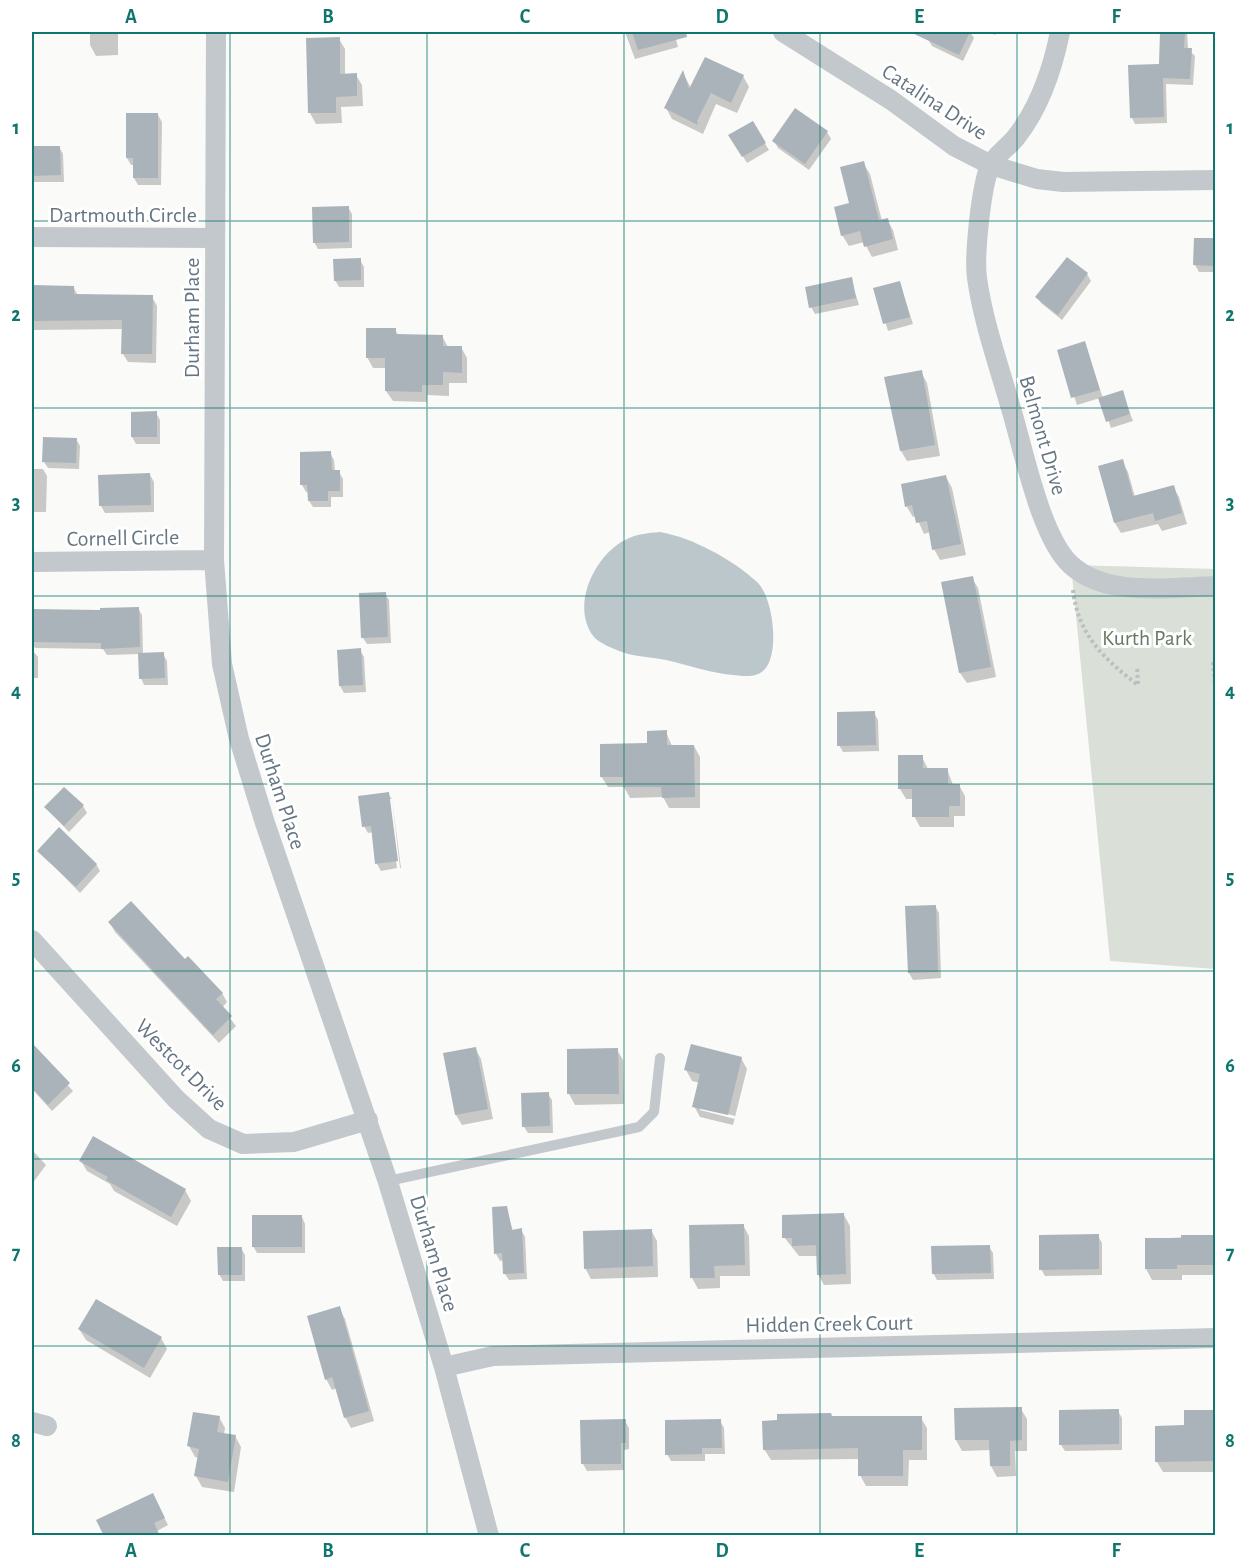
<svg xmlns="http://www.w3.org/2000/svg" width="1247" height="1567" viewBox="0 0 1247 1567" font-family="'Alegreya Sans',sans-serif">
  <style>
    .green { fill: #dadfd7 }
    .water { fill: #bbc7cb }
    .shadow { fill: #0003; fill-rule: evenodd }
    .building { fill: #aab3b9 }
    .lines { fill: none; stroke-linecap: round; stroke-linejoin: round }
    .path { stroke: #bbbfc2; stroke-width: 4; stroke-dasharray: 3 3; stroke-linecap: butt }
    .lane { stroke: #c3c8cc; stroke-width: 10 }
    .street { stroke: #c3c8cc; stroke-width: 20 }
    .grid { fill: none; stroke: #0f766e; stroke-width: 1.5; stroke-opacity: 0.55 }
    .labels { text-anchor: middle; stroke-width: 6; stroke-linejoin: round; paint-order: stroke }
    .street-label { font-size: 22px; fill: #657683; stroke: #fff }
    .park-label { font-size: 22px; fill: #687a64; stroke: #fff }
    .neatline { fill: none; stroke: #0f766e; stroke-width: 2 }
    .grid-label { font-size: 20px; text-anchor: middle; font-weight: bold; fill: #0f766e }
  </style>
  <rect width="100%" height="100%" fill="#fafaf8"/>
  <path class="green" d="M1071,565L1215,569V969L1110,961Z"/>
  <path class="water" d="M660,532C693,538 732,559 757,582C773,596 781,656 763,671C755,678 744,676 733,675C710,673 689,665 666,660C652,657 636,657 622,652C614,649 599,643 594,637C570,607 594,556 625,540C637,534 647,533 660,532Z"/>
  <path class="shadow" d="M90,32H118V55L96,56L90,45Z
    M625,32H674L678,47L635,59Z
    M932,32H970L974,38L963,61L932,46L928,39Z
    M988,32H997L995,35Z
    M1162,32H1187L1188,49L1195,56L1193,85L1166,84L1167,123L1135,124L1132,118L1161,65Z
    M339,39L345,49V75H356L362,85L363,106L341,107L342,123L316,124L310,113Z
    M683,73L691,88L743,76L749,87L737,113L716,104L703,134L672,119L666,108Z
    M158,115L162,122L161,185H138L134,178L135,165H131L127,158Z
    M752,123L769,150L747,163L730,135Z
    M827,132L831,139L809,170L778,148L774,141Z
    M59,147L63,154L64,182H32V148Z
    M863,163L870,174L882,221L887,220L893,230L898,250L872,257L864,242L849,246L842,235Z
    M348,207L352,214V248L318,249L314,242Z
    M1196,239L1216,240V272H1199L1195,265Z
    M360,260L364,267V287H339L335,280Z
    M1087,274L1091,281L1062,320L1041,303L1037,297Z
    M851,279L859,305L815,314L811,307Z
    M900,283L913,324L888,331L875,289Z
    M32,287L74,288L78,296L152,297L157,306L156,363L128,362L123,354V329L32,330Z
    M395,330L399,336H442L448,347H461L467,358V383H449V396L427,395V402L393,401L386,391L387,368H373L367,357Z
    M1084,343L1103,398L1122,392L1133,421L1111,428L1100,398L1077,405L1059,351Z
    M921,372L927,383L940,456L907,461L901,451Z
    M132,413H156L160,420V444H136L132,437Z
    M76,439L80,446L79,469L48,468L44,462Z
    M330,453L334,460L335,472H339L343,479V497H331V507H313L309,501V491L306,492L302,485Z
    M1122,461L1128,472L1135,497L1173,487L1179,497L1187,524L1162,531L1158,524L1121,533L1115,523L1100,467Z
    M32,469H43L47,476L46,512H32Z
    M150,475L154,482V512L105,513L101,506L100,476Z
    M946,477L952,488L966,555L940,560L934,549L930,532L924,534L916,516L913,517L907,507L902,486Z
    M972,578L978,588L996,677L967,683L960,673Z
    M385,594L389,600L391,643L367,644L363,638Z
    M138,608L142,615L143,654H163L167,661L168,685H144L141,678L140,654L107,655L103,649L35,648L32,643V611L102,612Z
    M32,650L38,657V678H32Z
    M360,650L364,657L366,692L344,693L340,686L338,651Z
    M874,713L878,720L879,751L843,752L839,745Z
    M666,732L672,746H694L700,757V808H669L663,797L630,798L624,787H608L601,776Z
    M922,757L928,769H947L953,785H959L965,796V816H954V827H920L914,816V799H906L900,789Z
    M388,794L392,799H389L397,868L381,871L377,864L373,832L368,833L364,826Z
    M392,799L401,868H400Z
    M83,806L87,813L69,832L46,808Z
    M39,851L96,864L100,871L80,893Z
    M935,906L939,913L941,978L913,980L909,973Z
    M110,923L222,993L227,1002L222,1008L236,1026L219,1043L115,932Z
    M475,1048L481,1059L493,1119L462,1125L456,1115L444,1054Z
    M35,1049L73,1091L52,1111L32,1089V1052Z
    M617,1050L623,1060L624,1104L575,1105L569,1094L568,1051Z
    M741,1058L747,1069L733,1125L700,1117L694,1106L700,1083L692,1081L686,1070ZM700,1107L735,1116V1119L700,1110Z
    M548,1094L552,1100L553,1133H528L524,1127Z
    M32,1150L46,1165L32,1184Z
    M81,1161L185,1190L191,1201L177,1226L114,1191L110,1184L87,1171Z
    M506,1208L513,1231L521,1230L525,1237L527,1279L509,1280L505,1274L504,1260L500,1261L496,1254Z
    M844,1215L850,1226L851,1284L824,1285L818,1274V1256H799L784,1237Z
    M302,1217L305,1224V1253H257L253,1246Z
    M743,1225L749,1236L750,1276H720V1288L698,1289L692,1278Z
    M651,1230L657,1241L658,1277L591,1279L585,1268Z
    M1098,1236L1102,1243V1275L1045,1276L1041,1269Z
    M1213,1236L1216,1241V1275H1182V1280H1152L1146,1269V1239Z
    M989,1247L993,1253L994,1279L937,1280L933,1273Z
    M241,1248L245,1255V1281H223L219,1274Z
    M339,1308L345,1319L374,1421L351,1428L345,1417L337,1388L332,1390L326,1379Z
    M79,1329L161,1338L167,1349L150,1378L86,1340Z
    M1021,1409L1027,1419V1451H1015L1016,1476L997,1477L991,1466V1450L962,1451L956,1440Z
    M1118,1411L1122,1418V1450L1065,1451L1061,1445Z
    M1214,1411L1216,1472H1163L1157,1462L1186,1427Z
    M219,1417L225,1428L224,1434L235,1436L241,1447L234,1492L202,1487L196,1476L199,1458L195,1457L189,1446Z
    M921,1418L927,1428V1460H909L908,1486H866L860,1475V1459L771,1460L764,1449Z
    M625,1421L629,1428V1449L624,1450V1470L587,1471L583,1464Z
    M720,1421L724,1428L725,1454H705V1461H671L667,1454Z
    M156,1501L168,1525L148,1536Z"/>
  <path class="building" d="M632,32H686L687,37L638,50Z
    M910,32H970L959,55Z
    M1160,32H1185L1184,48H1192L1190,79L1163,78L1164,117L1130,118L1128,65L1159,64Z
    M340,37V74L357,73V96L336,97V113H308L306,38Z
    M705,57L744,75L731,103L711,93L697,121L698,125L664,108L683,70L689,89Z
    M795,108L828,131L805,164L772,141Z
    M126,113H158V178H133V158H126Z
    M753,121L766,143L742,157L728,135Z
    M32,146H60L61,175L32,176Z
    M864,161L879,220L888,218L893,239L864,247L860,231L841,236L834,207L849,203L840,167Z
    M349,206V242L313,243L312,207Z
    M1194,238H1215V266L1193,265Z
    M1067,257L1088,273L1058,315L1035,297Z
    M361,258V280L334,281L333,259Z
    M852,277L856,298L809,308L805,287Z
    M900,281L910,317L883,324L873,288Z
    M32,285L74,286V294L153,295L152,354H121L122,320L32,321Z
    M366,328H396V334L443,335V346H462V373L443,372V385H422V392L385,391V358H366Z
    M1085,341L1100,390L1071,398L1057,350Z
    M922,370L935,445L900,451L884,377Z
    M1123,390L1130,414L1106,422L1098,398Z
    M157,411V437H131V412Z
    M43,437L77,438L76,463L42,462Z
    M331,451L332,470H340V491H328V501H308L307,485H300V452Z
    M1123,459L1133,496L1174,485L1182,513L1155,521L1153,513L1114,523L1098,466Z
    M150,473L151,505L99,506L98,475Z
    M946,475L961,544L932,550L927,521L916,523L912,505L905,507L901,484Z
    M973,576L991,667L959,673L941,582Z
    M386,592L388,637L361,638L359,593Z
    M139,607L140,647L101,649V643L32,642V609L100,610V608Z
    M361,648L363,685L339,686L337,650Z
    M164,652L165,678L139,679L138,653Z
    M875,711L876,745L837,746V712Z
    M667,730V745H694L695,797L662,798L661,787H623V777H600V744L647,743V731Z
    M898,755H923V768H948V784H960V806H949V817H912V789H898Z
    M64,787L84,805L64,826L44,807Z
    M389,792L398,861L375,864L371,826L362,827L358,796Z
    M59,827L97,864L76,887L37,851Z
    M131,901L185,959L188,956L223,993L216,999L232,1016L213,1035L108,922Z
    M936,905L938,972L908,973L905,906Z
    M32,1043L70,1083L48,1105L32,1088Z
    M691,1044L742,1057L728,1115L692,1107L700,1074L684,1070Z
    M476,1047L488,1109L455,1115L443,1053Z
    M618,1048L619,1094H567V1049Z
    M549,1092L550,1126L522,1127L521,1093Z
    M93,1136L186,1189L171,1217L106,1180L108,1177L79,1161Z
    M507,1206L512,1230L522,1228L524,1273L503,1274L502,1253L494,1254L492,1207Z
    M844,1213L846,1274L817,1275L816,1245L792,1246V1238H782V1215Z
    M252,1215H302V1247H252Z
    M744,1224L745,1265L714,1266L715,1278H690L689,1225Z
    M652,1229L653,1266L584,1269L583,1231Z
    M1099,1234V1269L1039,1270V1235Z
    M1181,1235H1214V1265H1177V1269H1145V1238H1181Z
    M990,1245L991,1273L932,1274L931,1246Z
    M217,1247H242V1275H218Z
    M96,1299L162,1337L144,1368L78,1329Z
    M340,1306L369,1411L344,1418L332,1377L325,1380L307,1316Z
    M1022,1407V1440L1010,1441V1466H990L989,1440H955L954,1408Z
    M1119,1409V1444L1059,1445V1410Z
    M1184,1410H1215V1461L1155,1462V1426L1184,1425Z
    M193,1412L220,1416L217,1432L236,1435L228,1482L194,1476L199,1449L187,1446Z
    M831,1413L832,1416H922V1450H903V1476H858V1448L763,1450L762,1421L777,1420V1414Z
    M626,1419V1443H621V1464H581L580,1420Z
    M721,1419L722,1448H702V1454L665,1455V1420Z
    M153,1493L165,1518L154,1523L160,1536H104L96,1520Z"/>
  <g class="lines">
    <path class="path" d="M1073,590C1078,635 1104,659 1138,685L1137,666
      M1213,662L1216,696"/>
    <path class="lane" d="M388,1181L639,1127L654,1112L660,1058"/>
    <path class="street" d="M216,32L214,560L222,664L239,739L265,823L388,1182L444,1367L489,1536
      M783,32L891,100L954,146L991,165L1037,179L1063,182L1216,180
      M1060,32C1053,67 1040,106 1017,136C1010,146 995,155 990,166C981,187 974,256 977,278C983,321 998,363 1010,405C1023,447 1040,537 1071,565C1107,598 1171,587 1216,586
      M32,237L215,238
      M32,562L214,560
      M32,940L176,1099L209,1129L243,1144L294,1142L368,1120
      M444,1367L493,1356L1216,1338
      M32,1422L47,1426"/>
  </g>
  <path class="grid" d="M230,32V1536M427,32V1536M624,32V1536M820,32V1536M1017,32V1536M32,221H1216M32,408H1216M32,596H1216M32,784H1216M32,971H1216M32,1159H1216M32,1346H1216"/>
  <g class="labels">
    <g class="street-label">
      <text transform="translate(935 101) rotate(33)" y="8">Catalina Drive</text>
      <text x="123" y="222">Dartmouth Circle</text>
      <text transform="translate(191 318) rotate(-90)" y="8">Durham Place</text>
      <text transform="translate(1044 435) rotate(74)" y="8">Belmont Drive</text>
      <text transform="translate(123 537) rotate(-1)" y="8">Cornell Circle</text>
      <text transform="translate(281 791) rotate(72)" y="8">Durham Place</text>
      <text transform="translate(182 1064) rotate(45)" y="8">Westcot Drive</text>
      <text transform="translate(435 1253) rotate(73)" y="8">Durham Place</text>
      <text transform="translate(829 1323) rotate(-1)" y="8">Hidden Creek Court</text>
    </g>
    <g class="park-label">
      <text x="1147" y="645">Kurth Park</text>
    </g>
  </g>
  <rect width="1247" height="1567" fill="none" stroke="#ffffff" stroke-width="66"/>
  <rect x="33" y="33" width="1181" height="1501" class="neatline"/>
  <g class="grid-label">
    <text x="131" y="23">A</text>
    <text x="328" y="23">B</text>
    <text x="525" y="23">C</text>
    <text x="722" y="23">D</text>
    <text x="919" y="23">E</text>
    <text x="1116" y="23">F</text>
    <text x="16" y="134">1</text>
    <text x="1230" y="134">1</text>
    <text x="16" y="321">2</text>
    <text x="1230" y="321">2</text>
    <text x="16" y="509">3</text>
    <text x="1230" y="509">3</text>
    <text x="16" y="697">4</text>
    <text x="1230" y="697">4</text>
    <text x="16" y="884">5</text>
    <text x="1230" y="884">5</text>
    <text x="16" y="1072">6</text>
    <text x="1230" y="1072">6</text>
    <text x="16" y="1259">7</text>
    <text x="1230" y="1259">7</text>
    <text x="16" y="1447">8</text>
    <text x="1230" y="1447">8</text>
    <text x="131" y="1557">A</text>
    <text x="328" y="1557">B</text>
    <text x="525" y="1557">C</text>
    <text x="722" y="1557">D</text>
    <text x="919" y="1557">E</text>
    <text x="1116" y="1557">F</text>
  </g>
</svg>
